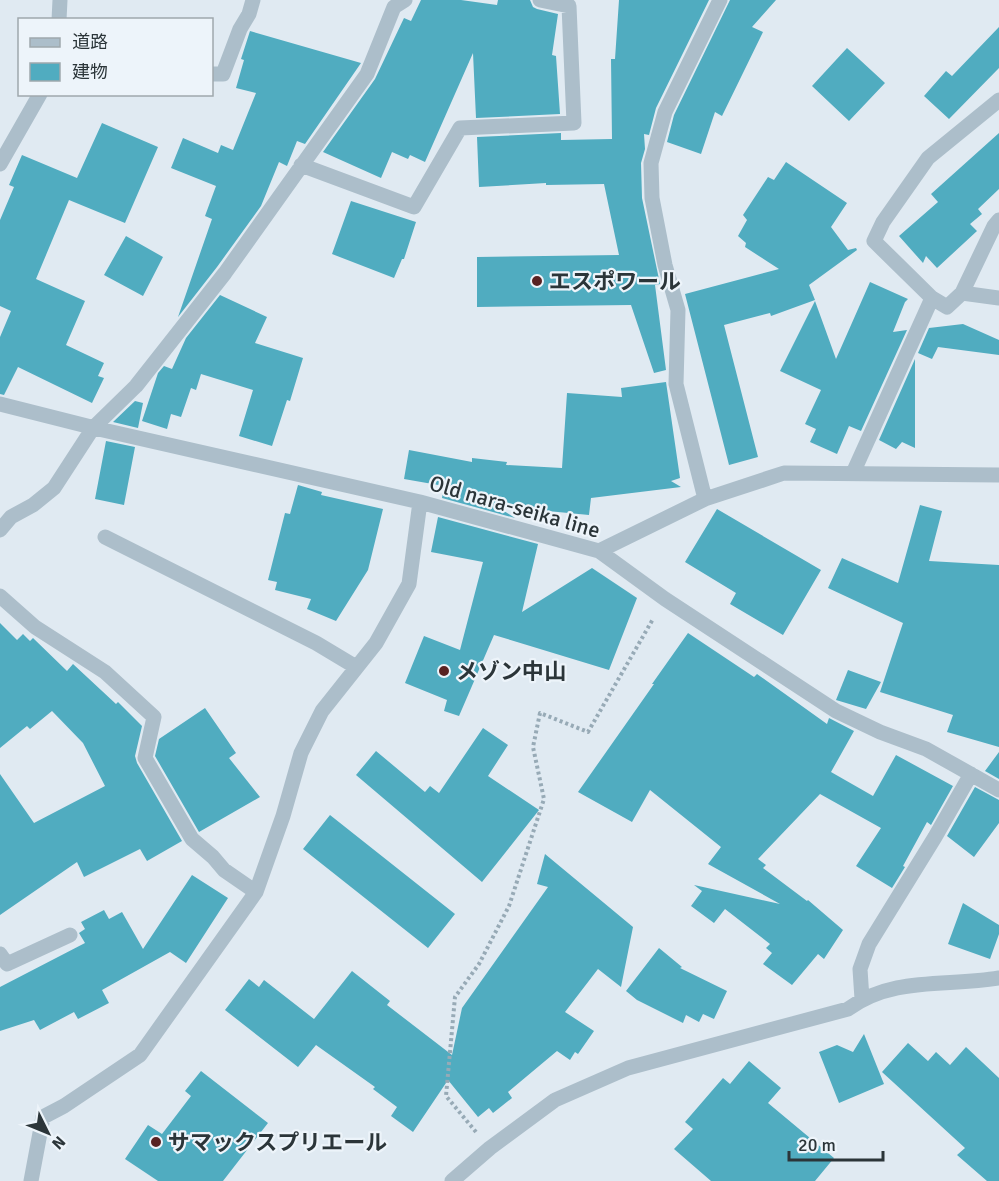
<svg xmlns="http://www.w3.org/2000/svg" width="999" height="1181" viewBox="0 0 999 1181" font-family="Signika,'Noto Sans JP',sans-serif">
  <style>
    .building { fill: #50acc0 }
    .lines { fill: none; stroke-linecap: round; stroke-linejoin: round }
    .path { stroke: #97aab6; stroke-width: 4; stroke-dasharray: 3 3; stroke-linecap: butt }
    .street { stroke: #acbeca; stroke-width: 15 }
    .poi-dot { fill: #592222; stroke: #edf4fa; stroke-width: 2 }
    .labels { text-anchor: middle; stroke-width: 4.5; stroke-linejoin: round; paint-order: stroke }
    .poi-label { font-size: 22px; font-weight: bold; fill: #2b3539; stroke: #edf4fa; text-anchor: start }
    .street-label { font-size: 22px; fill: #2b3539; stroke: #edf4fa }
  </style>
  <rect width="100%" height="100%" fill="#e0eaf2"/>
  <path class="building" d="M421,0H461L497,5L498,0H530L533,7L537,9L558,14L552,55L556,56L560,114L476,118L473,53L425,162L410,155L408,159L392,152L381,178L323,152L375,79L404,18L411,21Z
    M619,0H709L656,108L649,135L644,134L645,149L641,163L642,198L660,284L655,285L666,370L654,373L631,305L477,307V257L619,255L604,184L546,185V183L479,187L477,137L561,133V140L612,139L611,59H615Z
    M730,0H776L752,27L763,32L722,116L715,112L701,154L667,142L674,115Z
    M999,27V68L949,119L924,96L946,71L952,76Z
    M250,31L361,63L305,144L297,141L287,166L279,162L261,206L217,267L178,317L212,219L205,216L216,186L171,168L183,138L218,153L221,145L233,150L256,93L236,88L244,60L241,59Z
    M847,48L885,83L849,121L812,86Z
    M102,123L158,147L125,223L69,200L36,279L85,301L66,345L104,363L98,376L104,378L92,403L18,367L4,395L0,394V337L11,311L0,306V220L14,187L9,185L22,155L77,178Z
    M999,133V189L978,209L982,214L970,224L977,231L937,268L926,256L923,263L899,236L938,202L931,194Z
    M786,162L847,203L831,227L848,250L856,248L857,250L809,285L815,300L771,316L770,313L724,325L758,457L729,465L685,294L779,269L745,247L746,243L738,236L747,220L743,215L768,177L774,180Z
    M351,201L416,222L404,259H402L394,278L332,254Z
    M126,236L163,257L143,296L104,275Z
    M870,282L908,299L905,302L893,332L907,330L861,431L849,426L837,454L810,442L816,429L805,424L821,390L780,371L815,301L836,359Z
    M220,295L267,317L255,343L303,358L290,401L287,400L272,446L239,436L253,390L201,374L196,390L191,388L181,417L171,414L167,429L142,421L158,373L164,366L172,369L186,338Z
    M963,324L999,340V355L938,347L932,359L918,353L929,328Z
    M915,359V448L902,442L896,449L879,440Z
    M666,382L680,478L671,481L681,487L591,498L589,515L496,506L515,518L442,498L444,486L404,479L409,450L472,462V458L507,462L506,465L562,468L567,393L622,397L621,388Z
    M135,401L143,403L138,428L113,422Z
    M106,441L135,447L124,505L95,499Z
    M298,485L322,492L321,495L383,509L368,570L336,621L307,609L311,599L275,590L277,582L268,580L285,513L290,514Z
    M920,505L942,511L929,561L999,565V747L947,732L953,715L880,692L903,623L828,588L842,558L898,583Z
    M717,509L821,570L783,635L730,604L736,593L685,562Z
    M438,517L538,544L522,612L592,568L637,598L609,670L494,635L459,716L444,711L447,700L405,683L424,636L460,650L483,562L431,552Z
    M0,623L17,640L23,634L30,641L33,638L67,671L73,664L116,704L118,702L142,726L135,756L137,763L182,841L147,861L140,849L84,877L77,862L0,915V774L34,823L105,786L83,743L52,711L30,729L27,726L0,748Z
    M688,633L754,677L757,674L827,724L829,718L854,731L831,772L873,796L896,755L953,786L931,825L927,822L903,866L905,867L892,888L856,866L881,828L820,794L758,859L766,865L763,868L807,901L808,900L843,930L824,959L818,954L792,985L763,964L772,953L766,948L770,944L725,909L714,923L691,906L702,891L694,885L780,904L708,864L721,847L650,790L632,822L578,792L654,684H652Z
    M848,670L881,682L866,709L836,700Z
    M205,708L236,753L229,758L260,797L199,832L155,756L159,739Z
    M483,728L508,745L488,776L539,810L482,882L356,775L376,751L425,792L430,786L439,793Z
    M999,752V779L985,771Z
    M975,787L999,800V823L974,857L947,836Z
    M330,815L455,914L428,948L303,849Z
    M545,854L633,927L621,987L598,969L565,1012L594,1031L578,1054L575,1052L570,1060L557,1051L508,1092L512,1098L493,1113L489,1108L478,1117L448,1080L413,1132L391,1116L397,1107L373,1089L375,1087L316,1045L298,1067L225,1010L249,979L259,987L264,980L314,1019L352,971L390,1001L387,1005L452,1055L462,1008L548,887L537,884Z
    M192,875L228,898L186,963L170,952L102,990L109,1003L78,1019L74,1012L40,1030L34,1020L0,1031V987L85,943L79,933L85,929L81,922L104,910L109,919L122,912L143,949Z
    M963,903L999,925V934L990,959L948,944Z
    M659,948L682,967L680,968L727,991L714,1019L703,1014L699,1022L686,1015L683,1023L637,1000L626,991Z
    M864,1034L884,1084L839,1103L819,1052L837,1045L853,1052Z
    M908,1043L928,1061L936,1052L950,1065L966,1047L999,1078V1181H987L957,1155L965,1148L882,1072Z
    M749,1061L781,1088L768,1103L834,1158L815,1181H711L674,1149L693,1129L685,1122L723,1078L730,1084Z
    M201,1071L268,1123L223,1181H158L125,1159L148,1125L162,1134L191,1096L185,1091Z"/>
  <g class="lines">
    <path class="path" d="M476,1132L446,1096L455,997L479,964L509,906L544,799L533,747L540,713L588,732L653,619"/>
    <path class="street" d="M59,20L60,0
      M212,74H223L240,29L249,14L253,0
      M999,100L928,158L883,222L874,241L932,298L947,307L962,293L999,298
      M0,164L40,94
      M301,165L414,207L460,128L574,123L569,6L540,0
      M962,293L994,226L999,220
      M0,404L103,430L420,502L599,551L665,599L836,711L880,732L926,749L999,790
      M853,473L932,298
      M705,499L676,384L678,310L665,265L652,198L651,163L665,112L720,0
      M0,530L11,517L33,505L54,488L93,428L136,386L225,273L367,74L394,7L405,0
      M105,537L316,643L356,667
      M599,551L705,499L784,473L999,475
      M0,596L35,627L105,672L154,717L145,758L192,839L213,857L224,870L256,892
      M0,954L7,964L70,935
      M862,999L860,969L869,944L935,837L971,774
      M31,1181L43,1117L64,1106L140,1055L256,892L283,816L301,753L322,711L376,643L409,584L420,502
      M452,1181L490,1148L555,1100L628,1068L848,1009C893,976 947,987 999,978"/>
  </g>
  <g class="poi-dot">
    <circle cx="537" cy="281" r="6"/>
    <circle cx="444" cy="671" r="6"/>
    <circle cx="156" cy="1142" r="6"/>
  </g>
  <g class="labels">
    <g class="poi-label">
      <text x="549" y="289">エスポワール</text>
      <text x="456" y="679">メゾン中山</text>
      <text x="168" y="1150">サマックスプリエール</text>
    </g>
    <g class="street-label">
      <text transform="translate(515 506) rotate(16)" y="8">Old nara-seika line</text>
    </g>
  </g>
  <rect x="18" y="18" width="195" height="78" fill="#edf4fa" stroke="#9fa8ad" stroke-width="1.5"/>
  <rect x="30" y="38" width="30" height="9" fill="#acbeca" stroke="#9fa8ad" stroke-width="1.5"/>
  <text x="72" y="48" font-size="18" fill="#2b3539">道路</text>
  <rect x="30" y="63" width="30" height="18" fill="#50acc0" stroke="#9fa8ad" stroke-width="1.5"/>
  <text x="72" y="78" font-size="18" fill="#2b3539">建物</text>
  <g transform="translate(48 1133) rotate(133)" stroke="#edf4fa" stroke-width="4.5" paint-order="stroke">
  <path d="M0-4.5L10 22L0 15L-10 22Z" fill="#2b3539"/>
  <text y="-9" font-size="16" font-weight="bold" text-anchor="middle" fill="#2b3539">N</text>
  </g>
  <path d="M789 1151v9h94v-9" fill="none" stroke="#2b3539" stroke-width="3"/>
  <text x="798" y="1151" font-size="18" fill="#2b3539" stroke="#edf4fa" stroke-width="4.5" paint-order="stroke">20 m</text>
</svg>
